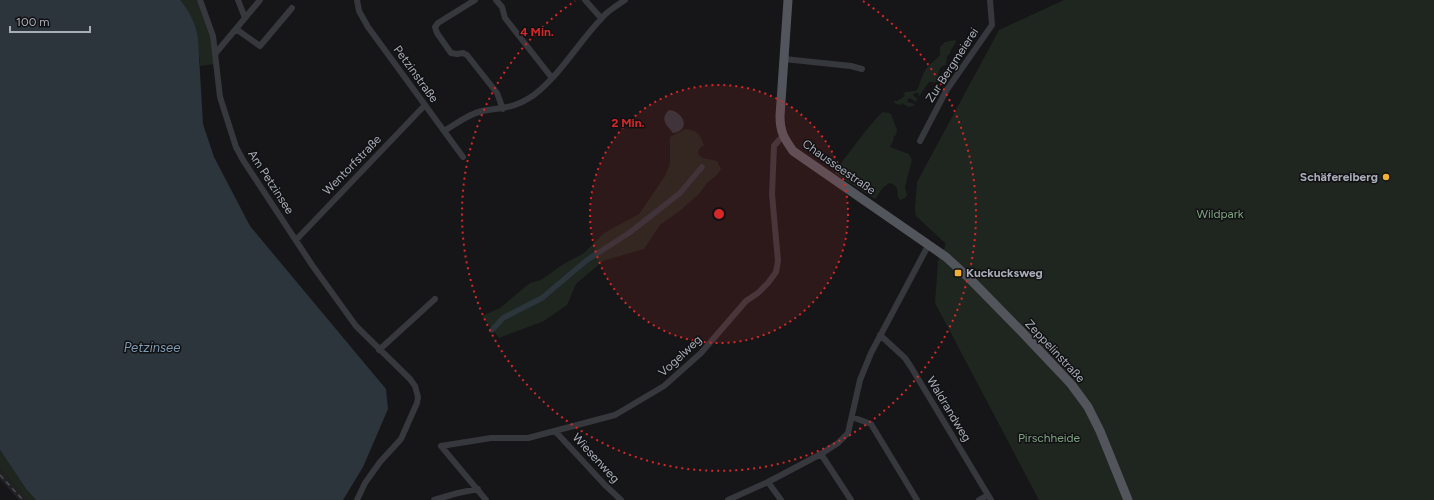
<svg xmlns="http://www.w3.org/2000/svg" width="1434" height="500" viewBox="0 0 1434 500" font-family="Figtree,sans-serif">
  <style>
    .built { fill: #222225 }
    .green { fill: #1e261f }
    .water { fill: #2c353c }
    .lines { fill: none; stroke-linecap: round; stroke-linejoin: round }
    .canal { stroke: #2c353c; stroke-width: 5.5 }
    .minor { stroke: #37383d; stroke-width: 6 }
    .primary { stroke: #53555c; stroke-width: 9 }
    .rail { stroke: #4a4c52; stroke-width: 1.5; stroke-dasharray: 5 4; stroke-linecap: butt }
    .ring { fill: none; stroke: #d62828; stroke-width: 2; stroke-dasharray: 2 4 }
    .poi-dot { fill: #f2b134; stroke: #111113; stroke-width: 1.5 }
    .labels { text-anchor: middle; stroke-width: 3; stroke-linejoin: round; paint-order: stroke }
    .street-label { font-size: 12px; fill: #a8adb8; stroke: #111113 }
    .poi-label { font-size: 12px; font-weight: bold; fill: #a8adb8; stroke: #111113; text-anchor: end }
    .park-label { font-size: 12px; fill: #7fa381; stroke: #111113 }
    .water-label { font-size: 13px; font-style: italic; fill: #7f9bb3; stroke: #111113 }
    .centre { fill: #d62828; stroke: #111113; stroke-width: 2 }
    .ring-label { font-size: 12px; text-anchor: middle; font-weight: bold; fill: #d62828; stroke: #111113; stroke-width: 3; stroke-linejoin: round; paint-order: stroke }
  </style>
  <rect width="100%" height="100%" fill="#161618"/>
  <path class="built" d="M0,469L28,500H19L0,479Z"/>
  <path class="green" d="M171,0H198L212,37L215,64L200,66V59Z
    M1064,0H1434V500H1039L935,303L938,261L946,244L916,216L915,209L917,182L999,30Z
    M955,40L956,42L951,50L950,54L947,56L946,65C940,66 939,70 938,75L943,82H929L919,96L918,93H915L913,95L917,99L916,102L910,98L907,100L908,102L915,104L913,106L908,107L902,103L900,105L894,103V101H897L905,96L903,93C908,91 913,92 917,90C920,85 920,80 923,75C926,66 934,62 940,55V47L945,42Z
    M883,111V112L889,113L891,114L897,130L896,135L893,137L894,139L890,147L909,154L912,160L905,187L907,195L905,198L900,200L898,197C897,189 899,186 889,183L882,189L875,199L835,174V171L867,129Z
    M685,129C697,130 700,134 704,145L699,149L698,154L703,158L717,161L721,169L717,175L707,183L700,193L681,210L660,225L644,249L603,261L576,284L567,305L544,321L499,338L482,316L500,308L530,283L541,280L562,265L584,253L604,233L639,214L665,176L670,163V137Z
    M0,450L26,489L36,500H28L0,469Z"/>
  <path class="water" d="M0,0H180C190,12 196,24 198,39L203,124L214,157L250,226L386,389L388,409L363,467L343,500H36L26,489L0,450Z
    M669,110C683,111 692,130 673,133C667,125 659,119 669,110Z"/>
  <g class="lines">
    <path class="canal" d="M492,330L503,318L542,298L587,260L629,233L656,212L680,193L702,167"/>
    <path class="minor" d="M200,0L213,36L220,97L236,147L243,160L312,265L356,326L410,379L415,386L418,397L417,403L401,439L380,462L365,483L357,500
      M238,0L245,18
      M357,0L359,11L368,27L463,157
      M475,0L438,23L435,27L437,33L451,53L457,54L463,53L467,55L497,93L503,109
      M496,0L502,7L505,18L552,78
      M585,0L601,18
      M236,29L260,46L292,8
      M215,54L260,0
      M784,59L851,66L862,69
      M444,131C456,124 468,114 482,111C505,107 513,109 534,95C561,74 578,43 601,19C607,11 616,6 625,0
      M920,141L946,91L992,25L990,0
      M296,240L425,105
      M880,335L905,358L911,367L991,500
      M379,350L435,299
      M852,417L871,424L917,500
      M555,431L605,485L621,500
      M441,446L491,438H528L615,415L664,386L701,353L746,301L758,293L768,283L776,272L778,261L772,194L774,146L779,140L783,137
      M441,446L486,500
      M821,454L851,500
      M768,482L781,500
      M434,500L458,493L478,489
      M728,500L768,482L821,454L838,443L848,433L860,380L871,353L929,244
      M979,500L988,495"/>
    <path class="primary" d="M788,0L780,116C780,132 784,138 793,151L946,257L971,280L1021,331L1071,384L1088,407L1100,431L1128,500"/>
    <path class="rail" d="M0,475L23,500"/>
  </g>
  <circle cx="719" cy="214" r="129" fill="#d62828" fill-opacity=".12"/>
  <g class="ring">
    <circle cx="719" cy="214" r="129"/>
    <path d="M863 1A257 257 0 1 1 575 1"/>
  </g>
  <g class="poi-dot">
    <circle cx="1386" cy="177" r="4"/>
    <rect x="954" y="269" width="8" height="8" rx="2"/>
  </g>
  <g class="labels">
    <g class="street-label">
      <text transform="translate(952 65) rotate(-57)" y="4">Zur Bergmeierei</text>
      <text transform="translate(416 74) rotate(54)" y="4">Petzinstraße</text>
      <text transform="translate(352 165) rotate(-46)" y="4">Wentorfstraße</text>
      <text transform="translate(839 167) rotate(35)" y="4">Chausseestraße</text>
      <text transform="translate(271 182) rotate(57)" y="4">Am Petzinsee</text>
      <text transform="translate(1055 351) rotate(47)" y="4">Zeppelinstraße</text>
      <text transform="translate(680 356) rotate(-43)" y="4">Vogelweg</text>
      <text transform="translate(949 409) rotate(59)" y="4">Waldrandweg</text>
      <text transform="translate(596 458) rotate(47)" y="4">Wiesenweg</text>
    </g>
    <g class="poi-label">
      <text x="1378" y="181">Schäfereiberg</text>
      <text x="966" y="277" text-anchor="start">Kuckucksweg</text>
    </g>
    <g class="park-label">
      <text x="1220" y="218">Wildpark</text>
      <text x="1049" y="442">Pirschheide</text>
    </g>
    <g class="water-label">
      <text x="152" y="352">Petzinsee</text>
    </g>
  </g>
  <circle cx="719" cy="214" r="6" class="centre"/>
  <g class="ring-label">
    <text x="537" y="36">4 Min.</text>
    <text x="628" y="127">2 Min.</text>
  </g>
  <path d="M10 26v6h80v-6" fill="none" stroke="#a8adb8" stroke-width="2"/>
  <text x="16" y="26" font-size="12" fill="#a8adb8" stroke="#111113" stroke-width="3" paint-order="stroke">100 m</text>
</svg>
